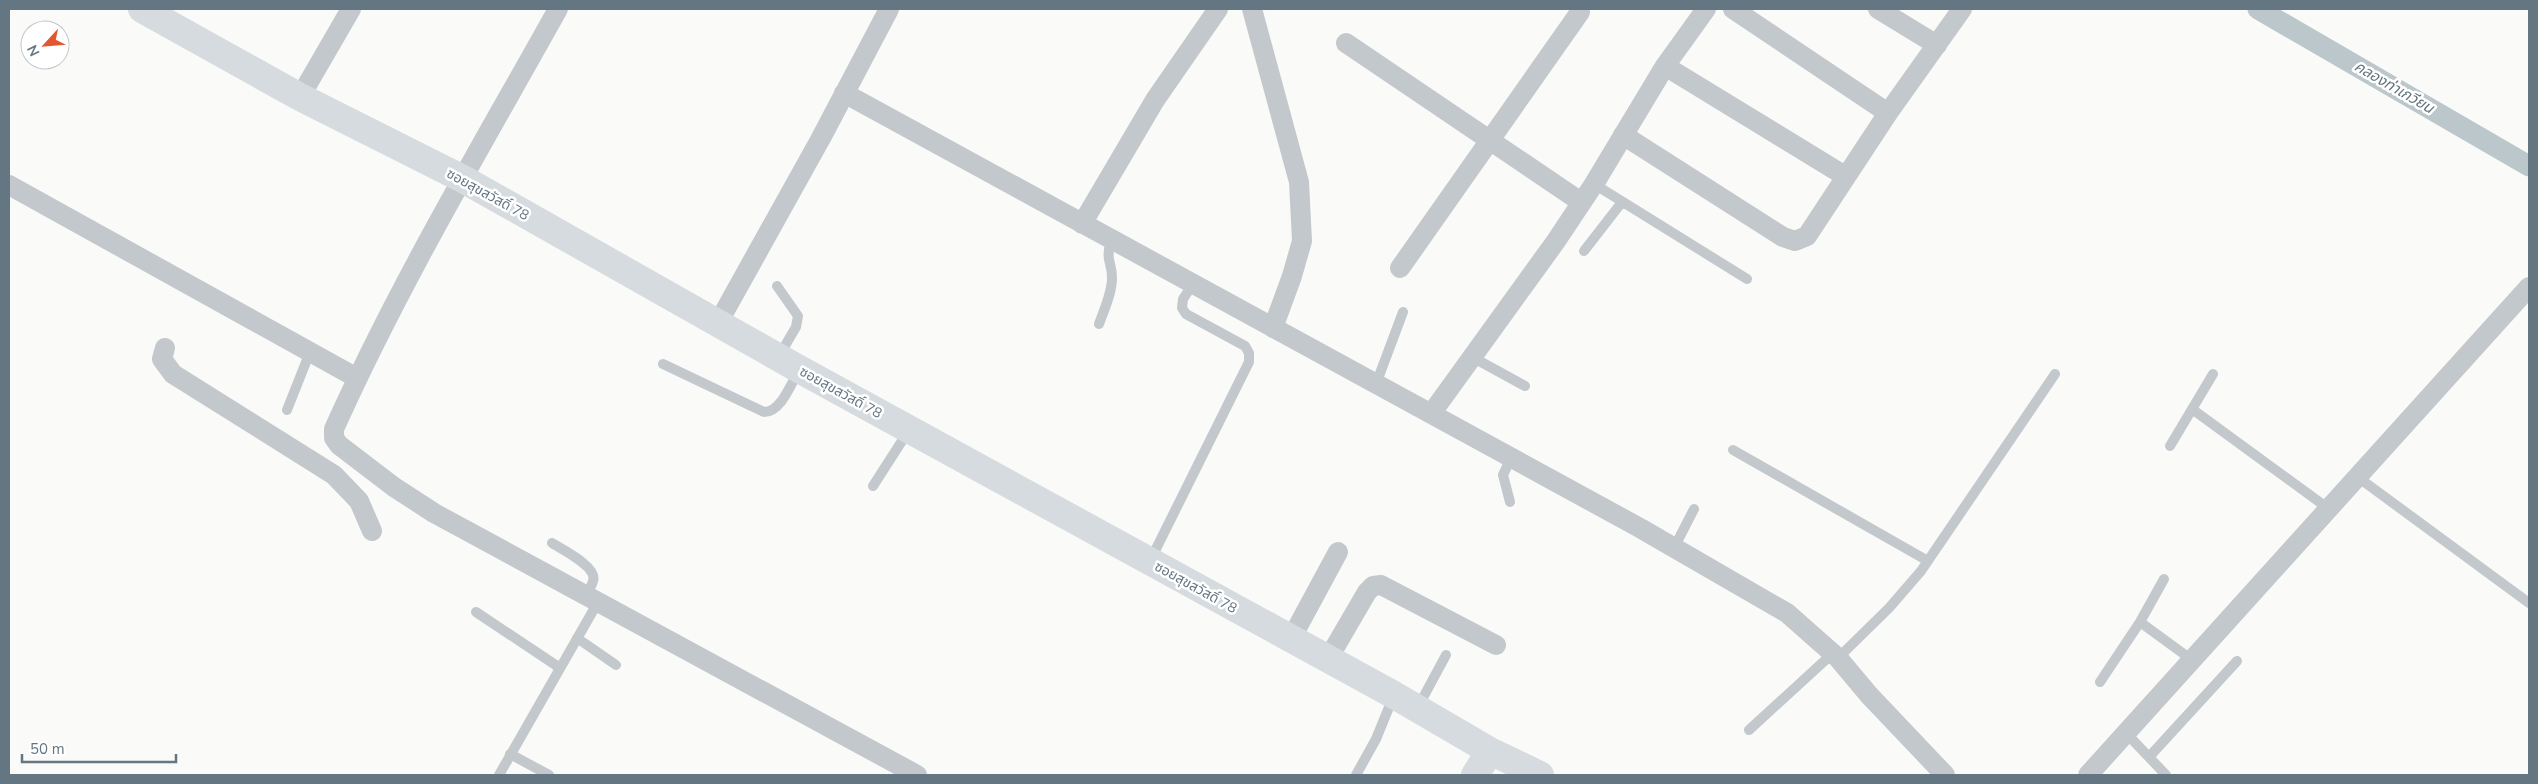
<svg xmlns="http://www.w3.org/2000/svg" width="2538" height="784" viewBox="0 0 2538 784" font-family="'Nunito Sans','Noto Sans Thai',sans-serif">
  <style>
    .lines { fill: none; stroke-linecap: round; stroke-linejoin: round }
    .canal { stroke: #bbc7cb; stroke-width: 21 }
    .lane { stroke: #c3c8cc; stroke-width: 10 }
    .street { stroke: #c3c8cc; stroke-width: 20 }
    .secondary { stroke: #d6dbdf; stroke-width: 28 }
    .labels { text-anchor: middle; stroke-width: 5; stroke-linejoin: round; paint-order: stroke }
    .street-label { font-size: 14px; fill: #657683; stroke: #fff }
    .water-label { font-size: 15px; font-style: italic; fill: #60757c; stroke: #fff }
  </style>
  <rect width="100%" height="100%" fill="#fafaf8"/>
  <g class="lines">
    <path class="canal" d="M2258,9L2529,166"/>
    <path class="lane" d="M1594,184L1747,279
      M1584,251L1622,202
      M777,286L798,316L796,327L779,356
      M1099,324C1104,310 1112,293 1112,278C1112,260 1105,263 1111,240
      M1472,357L1525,386
      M663,364L764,412C781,412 791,384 799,370
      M1376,384L1403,312
      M2192,409L2329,509
      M287,410L310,352
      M2170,446L2213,374
      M1733,450L1928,561
      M2359,478L2529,603
      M873,486L909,430
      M1510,502L1503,475L1511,458
      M552,543C563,550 598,567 593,581C592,586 588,591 585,595
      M1674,548L1694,509
      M1150,561L1249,362V353L1245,346L1186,314L1182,308L1183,299L1193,284
      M476,612L560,668
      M2140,622L2192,660
      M577,638L616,665
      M1838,658L1889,608L1921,571L2055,374
      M2100,682L2140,622L2164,579
      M1418,707L1446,655
      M1749,730L1833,653
      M2126,733L2166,775
      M510,754L549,775
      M2149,757L2237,661
      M499,775L598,602
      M1356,775L1376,739L1394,695"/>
    <path class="street" d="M558,9C481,147 399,284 334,429V438L339,445L394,487L434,513L917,775
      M1252,9L1299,182L1302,241L1292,276L1273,328
      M1733,9L1888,113
      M1878,9L1937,45
      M1346,43L1581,202
      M1665,66L1845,176
      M844,93L1640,528L1787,613L1838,658L1869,695L1945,775
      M300,97L351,9
      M1623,135L1783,237L1795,241L1807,236L1888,113L1962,9
      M9,185L357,378
      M1082,224L1155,100L1218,9
      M1400,268L1580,12
      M718,323L821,138L889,9
      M165,348L162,359L173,374L334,475L359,501L372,531
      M1431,414L1556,241L1594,184L1665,66L1706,9
      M1291,639L1338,552
      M1328,659L1367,592L1373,586L1381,585L1496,645
      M2088,775L2529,287"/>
    <path class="secondary" d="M142,9L300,97L463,179L799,369L1394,695L1490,751L1540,775
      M1475,775L1490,751"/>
  </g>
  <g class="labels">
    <g class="street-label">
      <text transform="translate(488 194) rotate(29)" y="5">ซอยสุขสวัสดิ์ 78</text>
      <text transform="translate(841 392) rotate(29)" y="5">ซอยสุขสวัสดิ์ 78</text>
      <text transform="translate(1196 587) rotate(29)" y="5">ซอยสุขสวัสดิ์ 78</text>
    </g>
    <g class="water-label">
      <text transform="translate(2394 87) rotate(30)" y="5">คลองท่าเกวียน</text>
    </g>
  </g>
  <rect width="2538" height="784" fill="none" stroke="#657683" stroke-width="20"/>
  <g transform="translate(45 45) rotate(244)"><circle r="24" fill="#ffffff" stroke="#c1c8cd"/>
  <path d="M0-4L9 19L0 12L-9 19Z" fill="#e4572e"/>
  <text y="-8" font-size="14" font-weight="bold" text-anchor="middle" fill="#657683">N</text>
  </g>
  <path d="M22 754v8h154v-8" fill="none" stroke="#657683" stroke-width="2.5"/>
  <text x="30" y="754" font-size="15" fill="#657683" stroke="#ffffff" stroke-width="4" paint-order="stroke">50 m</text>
</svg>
